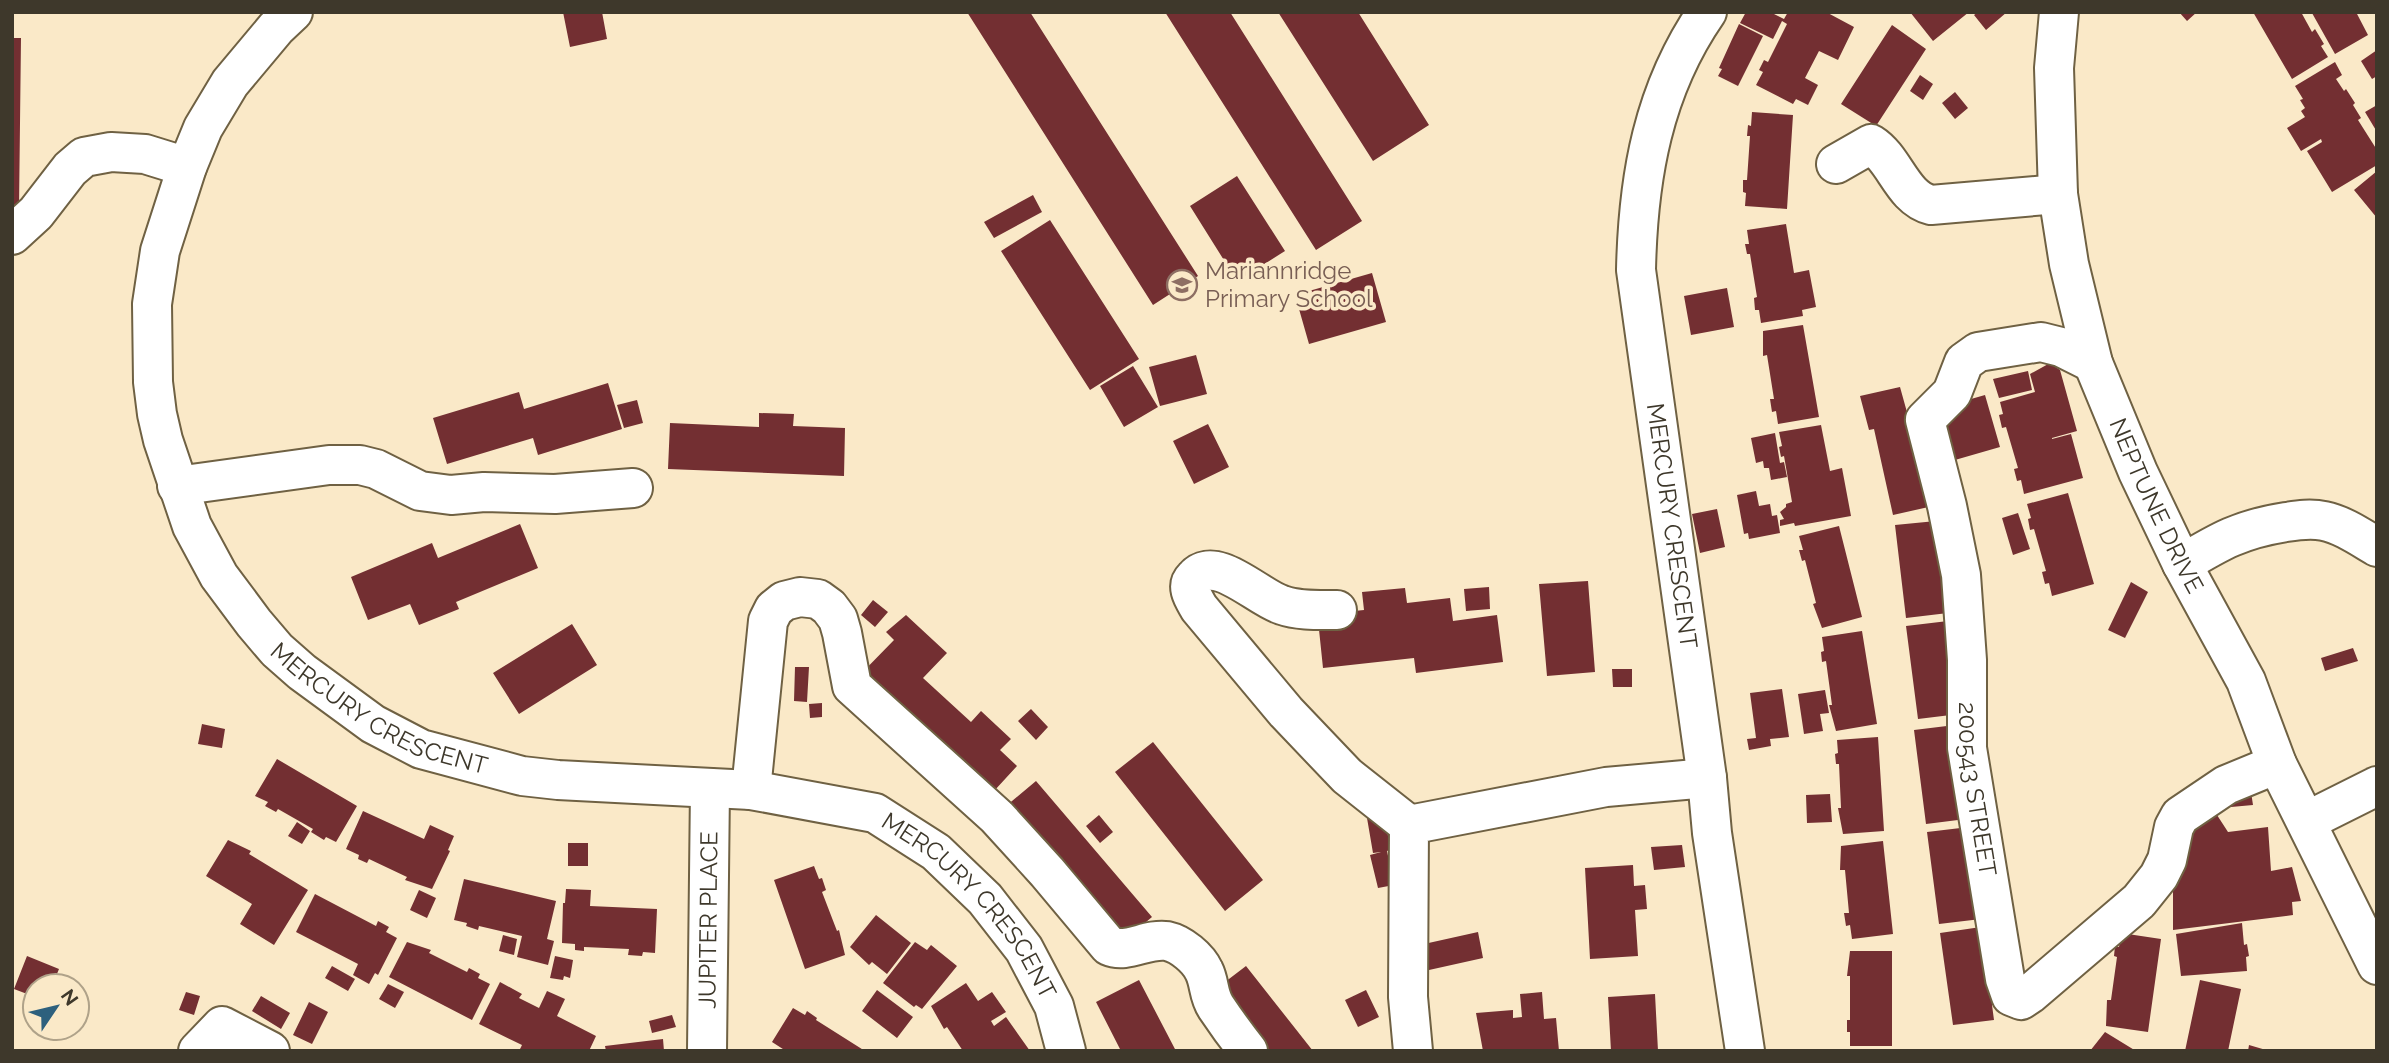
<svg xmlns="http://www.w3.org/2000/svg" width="2389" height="1063" viewBox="0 0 2389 1063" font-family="Raleway,sans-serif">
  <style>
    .building { fill: #732f32 }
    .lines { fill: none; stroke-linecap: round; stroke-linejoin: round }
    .minor-casing { stroke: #6f6143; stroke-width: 42 }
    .minor { stroke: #fff; stroke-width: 38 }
    .labels { text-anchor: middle; stroke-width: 7; stroke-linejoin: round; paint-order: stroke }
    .education-label { font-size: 24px; fill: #785e54; stroke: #fae9c8; text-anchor: start }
    .street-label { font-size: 24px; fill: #3e382b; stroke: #fae9c8 }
  </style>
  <rect width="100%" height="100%" fill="#fae9c8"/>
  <path class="building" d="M563,12H602L607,39L570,47Z
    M967,12H1030L1198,276L1153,305Z
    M1165,12H1230L1362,221L1316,250Z
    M1278,12H1358L1429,125L1373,161Z
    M1746,12H1770L1784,19L1788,12H1826L1854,27L1838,60L1819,51L1805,78L1818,85L1808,105L1796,99L1793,104L1756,85L1763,72L1759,70L1764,60L1768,62L1787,24L1782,21L1773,39L1740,23Z
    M1910,12H1969L1933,41Z
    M1978,12H2007L1986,30L1974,15Z
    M2179,12H2197L2187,21Z
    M2253,12H2301L2312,32L2315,29L2324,44L2321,46L2328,57L2292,79Z
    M2314,12H2356L2368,35L2335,54L2312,13Z
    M1739,24L1763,36L1738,86L1718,76L1722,69L1719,68Z
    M1892,25L1926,49L1876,126L1841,104Z
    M12,38H21L19,208H12Z
    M2377,50V76L2372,79L2361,61Z
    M2335,62L2342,75L2336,79L2344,91L2346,89L2355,103L2353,105L2361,118L2358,120L2377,150V165L2332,192L2307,151L2322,142L2321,139L2301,151L2287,128L2305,117L2301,111L2305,108L2300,100L2303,99L2295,86Z
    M1920,75L1933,84L1923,100L1910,91Z
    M1955,92L1968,108L1955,119L1942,103Z
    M2377,105V132L2365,112Z
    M1752,112L1793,115L1787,209L1745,206L1746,193L1743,192V180H1747L1750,136H1747L1748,125L1751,126Z
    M2377,171V218L2354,190Z
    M1237,176L1285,251L1237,281L1190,206Z
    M1033,195L1042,212L994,238L984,222Z
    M1050,220L1139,359L1090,390L1001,251Z
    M1786,224L1794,273L1809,270L1816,307L1802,310L1803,316L1761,323L1759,310H1755L1754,298L1757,297L1750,254H1747L1745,244H1749L1747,230Z
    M1372,273L1386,322L1309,344L1295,295Z
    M1727,288L1734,327L1691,335L1684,296Z
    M1803,325L1819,417L1778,424L1776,411L1772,412L1770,399H1774L1767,355L1763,356V331Z
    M1196,355L1207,394L1160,406L1149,367Z
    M2050,363L2060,370L2077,431L2052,438V439L2071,434L2083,478L2024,494L2021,480L2017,481L2014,469L2018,468L2006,427L2002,428L1999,415L2003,414L2000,402L2035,392L2030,374Z
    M1133,366L1158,407L1124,427L1100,386Z
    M2028,371L2032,390L1999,398L1993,379Z
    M608,383L622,429L538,455L533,438L447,464L433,418L519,392L524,409Z
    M1900,387L1933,506L1893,515L1874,429L1869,430L1860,396Z
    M1985,395L2000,447L1948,462L1943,407Z
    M637,400L643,423L624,428L617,405Z
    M759,413L794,414L793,426L845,428L844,476L668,469L670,423L759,427Z
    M1208,424L1229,467L1194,484L1173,441Z
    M1821,425L1830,471L1842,468L1851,516L1795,526L1794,523L1780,526V520L1784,519L1780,512L1786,507V504L1792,502L1784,456L1781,457L1779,447L1782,446L1779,432Z
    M1775,433L1780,463L1784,462L1787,477L1771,480L1769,468H1764L1763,461L1756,463L1751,438Z
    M1756,491L1759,506L1770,504L1772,516L1777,515L1780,533L1749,539L1748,533L1744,534L1737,495Z
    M2068,493L2094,584L2052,596L2049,583L2045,584L2042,572L2046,571L2034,529L2030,530L2028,519L2031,518L2027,504Z
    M1717,509L1725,547L1700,553L1692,514Z
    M2018,513L2030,549L2013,555L2002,518Z
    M1936,521L1948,613L1906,618L1895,525Z
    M520,524L538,568L456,602L459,609L419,625L410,604L368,620L351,577L432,543L438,558Z
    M1839,526L1862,617L1822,628L1813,604L1816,603L1805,560L1802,561L1799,550H1803L1799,536Z
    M1588,581L1595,672L1547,676L1539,584Z
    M2131,582L2148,592L2125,638L2108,630Z
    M1489,587L1490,609L1466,611L1464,589Z
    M1405,588L1407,603L1450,598L1453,621L1497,615L1503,662L1416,673L1414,658L1323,668L1318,620L1344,612L1364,610L1362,592Z
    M873,600L888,612L875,627L861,615Z
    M906,615L947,653L923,678L971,722L981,711L1011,739L1000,750L1017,766L983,803L853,682L894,640L886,632Z
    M1948,621L1959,714L1918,719L1906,626Z
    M572,624L597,665L519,714L493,673Z
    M1862,631L1877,724L1836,731L1829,705H1832L1826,661L1822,662L1821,652L1824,651L1822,637Z
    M2353,648L2358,661L2325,671L2321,658Z
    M795,667H809L807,702L794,701Z
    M1612,669H1632V687H1613Z
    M1782,689L1789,737L1770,739L1771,746L1749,750L1747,739L1756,738L1750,693Z
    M1825,690L1829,713L1820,714L1823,731L1804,734L1798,694Z
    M822,703V717L810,718L809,704Z
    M1031,709L1048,727L1036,740L1018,721Z
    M202,724L225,729L222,748L198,744Z
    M1955,725L1966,819L1926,824L1914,730Z
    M1878,737L1884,831L1843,834L1838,808H1841L1839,764H1836L1835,754L1838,753L1837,740Z
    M1153,742L1263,880L1225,911L1115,772Z
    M277,759L357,806L336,842L326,837L324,840L311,832L313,829L278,809L276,812L265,806L268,802L255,796Z
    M1036,781L1152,917L1115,948L1000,811Z
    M2251,792L2253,805L2231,807L2230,794Z
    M1830,794L1832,822L1807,823L1806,795Z
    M363,811L424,839L430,825L454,836L448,850L450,851L432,889L405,880L407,877L369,859L367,863L358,859L359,855L346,849Z
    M1099,815L1113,832L1100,843L1086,826Z
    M1385,815L1390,850L1387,851L1394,885L1378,888L1370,855L1381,852L1373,853L1367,818Z
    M2217,815L2228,832L2268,827L2271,871L2292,867L2301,901L2292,902L2293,915L2173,930V873L2178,839Z
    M297,822L310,831L302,844L288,836Z
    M1969,827L1981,919L1939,924L1927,832Z
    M228,840L251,851L249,854L308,890L274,945L240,924L252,904L206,876Z
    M1883,841L1893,934L1852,939L1850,925L1846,926L1844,913H1849L1845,870H1840L1841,846Z
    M568,843H588V866H568Z
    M1682,845L1685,867L1654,870L1651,847Z
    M1633,865L1634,886L1645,885L1647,909L1635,910L1638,956L1590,959L1585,868Z
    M814,866L819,879L822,878L826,890L822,892L837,931L839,930L845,955L805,969L774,880Z
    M464,879L556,901L547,939L554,941L548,965L517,957L522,936L479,926L478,930L466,926L467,923L454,920Z
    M566,889L591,890L590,906L657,909L655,953L643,952L642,956L628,955L629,949L584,947V951L575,950V944L562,943L563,903H565Z
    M419,890L436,898L427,918L410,910Z
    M315,894L376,926L378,921L389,927L386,932L397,938L378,975L375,973L369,984L353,975L358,964L296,932Z
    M876,915L911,943L887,974L872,962L869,965L850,947Z
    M2242,923L2244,945L2247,944L2249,956L2246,957L2247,971L2181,976L2176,934Z
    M1981,927L1995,1005H1992L1994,1020L1953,1025L1940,933Z
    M1478,932L1483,958L1429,970L1424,944Z
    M2121,933L2161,939L2148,1032L2106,1026L2107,1000H2111L2117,957L2114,956L2115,946L2119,947Z
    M503,935L517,939L514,955L499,951Z
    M407,942L431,950L429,953L467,972L469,968L480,974L478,978L490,984L472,1020L389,977Z
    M915,942L927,950L931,945L957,966L922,1009L916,1005L914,1007L883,983Z
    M1850,951H1892V1046H1850V1032H1847V1020H1850V976H1847Z
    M27,956L59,969L52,986H35V997L14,989Z
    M555,956L573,960L570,978L564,976L563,980L550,978Z
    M332,966L355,979L348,991L325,978Z
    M1246,966L1313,1051H1251L1208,995Z
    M1139,980L1176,1051H1121L1096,1002Z
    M2200,980L2241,989L2228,1051H2185Z
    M500,982L522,994L519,998L539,1008L547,991L565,999L557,1016L596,1036L589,1051H519L522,1045L479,1024Z
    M966,983L978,1001L992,992L1006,1012L991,1021L994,1026L1006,1017L1030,1051H963L947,1027L944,1029L931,1006Z
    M388,984L404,992L395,1008L379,999Z
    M877,990L913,1017L897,1038L862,1011Z
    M1366,990L1379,1017L1358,1027L1345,1000Z
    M186,992L200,996L194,1015L179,1010Z
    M1542,992L1544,1019L1556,1018L1559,1051H1483L1476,1013L1513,1010V1018L1522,1017L1520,994Z
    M1655,994L1658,1051H1611L1608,997Z
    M261,996L290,1013L281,1029L252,1011Z
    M309,1002L328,1012L312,1044L293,1035Z
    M793,1008L805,1015L807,1011L817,1018L816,1020L865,1051H786L772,1042Z
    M672,1015L676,1027L652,1033L649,1021Z
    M2105,1032L2136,1051H2090Z
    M663,1039L664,1051H606L605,1046Z
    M2249,1045L2266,1050V1051H2248Z"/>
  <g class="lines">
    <g class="minor-casing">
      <g id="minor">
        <path id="s1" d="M293,12L276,28L230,83L203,128L187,167L160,251L152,304L153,382L157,414L163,440L192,526L219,576L254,623L277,650L302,672L373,724L421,749L522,776L558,780L751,790L875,813L936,852L985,899L1024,949L1054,1006L1066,1051"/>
        <path id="s2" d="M1707,12C1653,90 1638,177 1636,270L1707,778L1712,833L1745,1051"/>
        <path id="s3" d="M2059,12L2054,68L2058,194L2069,264L2093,363L2138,472L2182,564L2246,681L2277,764L2377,965"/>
        <path d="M1836,164L1871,144C1895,159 1902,198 1931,205L2058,194"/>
        <path d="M12,235L36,213L70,169L84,157L111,152L145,154L187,167"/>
        <path id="s4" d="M2093,363L2061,347L2041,342L1978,352L1964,362L1952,393L1925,420L1947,506L1961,575L1967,660V748L2005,979L2011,996L2021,1000L2030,994L2139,901L2159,876L2167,860L2174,827L2180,816L2226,785L2277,764"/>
        <path d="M177,486L329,465H360L376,469L420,491L451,495L484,492L555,494L633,488"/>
        <path d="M2182,564C2220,541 2241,529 2286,522C2298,520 2311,518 2324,521C2343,525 2360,537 2377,547"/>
        <path d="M1337,610C1319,610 1299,611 1282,605C1258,598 1216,553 1194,578C1185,587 1194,599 1199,608L1286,712L1347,776L1409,825"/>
        <path d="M751,790L768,621L774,609L784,601L800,597L818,599L829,607L838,619L842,633L852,686L997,817L1047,872L1109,946C1127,954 1147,938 1167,941C1181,944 1198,958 1204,971C1210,983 1208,995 1216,1007C1226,1022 1237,1037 1248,1051"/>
        <path d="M2307,821L2377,786"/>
        <path d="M198,1051L222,1026L270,1051"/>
        <path id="s5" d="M707,1051L710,788"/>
        <path d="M1413,1051L1408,997L1409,825L1606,787L1707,778"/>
      </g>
    </g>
    <use href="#minor" class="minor"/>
  </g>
  <defs>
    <g id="school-ring" transform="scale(1.575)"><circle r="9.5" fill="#fae9c8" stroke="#8d6e63" stroke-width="1.5"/><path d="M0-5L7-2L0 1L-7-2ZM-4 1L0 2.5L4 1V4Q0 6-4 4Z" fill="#8d6e63"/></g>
  </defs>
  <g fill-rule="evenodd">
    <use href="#school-ring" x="1182" y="285"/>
  </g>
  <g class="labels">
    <g class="education-label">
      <text x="1205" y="279">Mariannridge<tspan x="1205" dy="28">Primary School</tspan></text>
    </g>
    <g class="street-label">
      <text dy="8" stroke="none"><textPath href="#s3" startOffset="511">NEPTUNE DRIVE</textPath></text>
      <text dy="8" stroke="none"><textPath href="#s2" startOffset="530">MERCURY CRESCENT</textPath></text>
      <text dy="8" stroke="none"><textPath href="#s1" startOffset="830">MERCURY CRESCENT</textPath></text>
      <text dy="8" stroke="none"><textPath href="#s4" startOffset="583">200543 STREET</textPath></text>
      <text dy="8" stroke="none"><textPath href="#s1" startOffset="1480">MERCURY CRESCENT</textPath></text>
      <text dy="8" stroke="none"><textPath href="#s5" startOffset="131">JUPITER PLACE</textPath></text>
    </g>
  </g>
  <rect width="2389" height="1063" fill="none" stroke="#3e382b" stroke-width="28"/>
  <g transform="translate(56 1007) rotate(55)"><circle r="33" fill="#fae9c8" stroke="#afa289" stroke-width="2"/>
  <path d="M0-5L12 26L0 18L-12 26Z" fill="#2d607d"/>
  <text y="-10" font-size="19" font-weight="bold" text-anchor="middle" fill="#3e382b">N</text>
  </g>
</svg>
